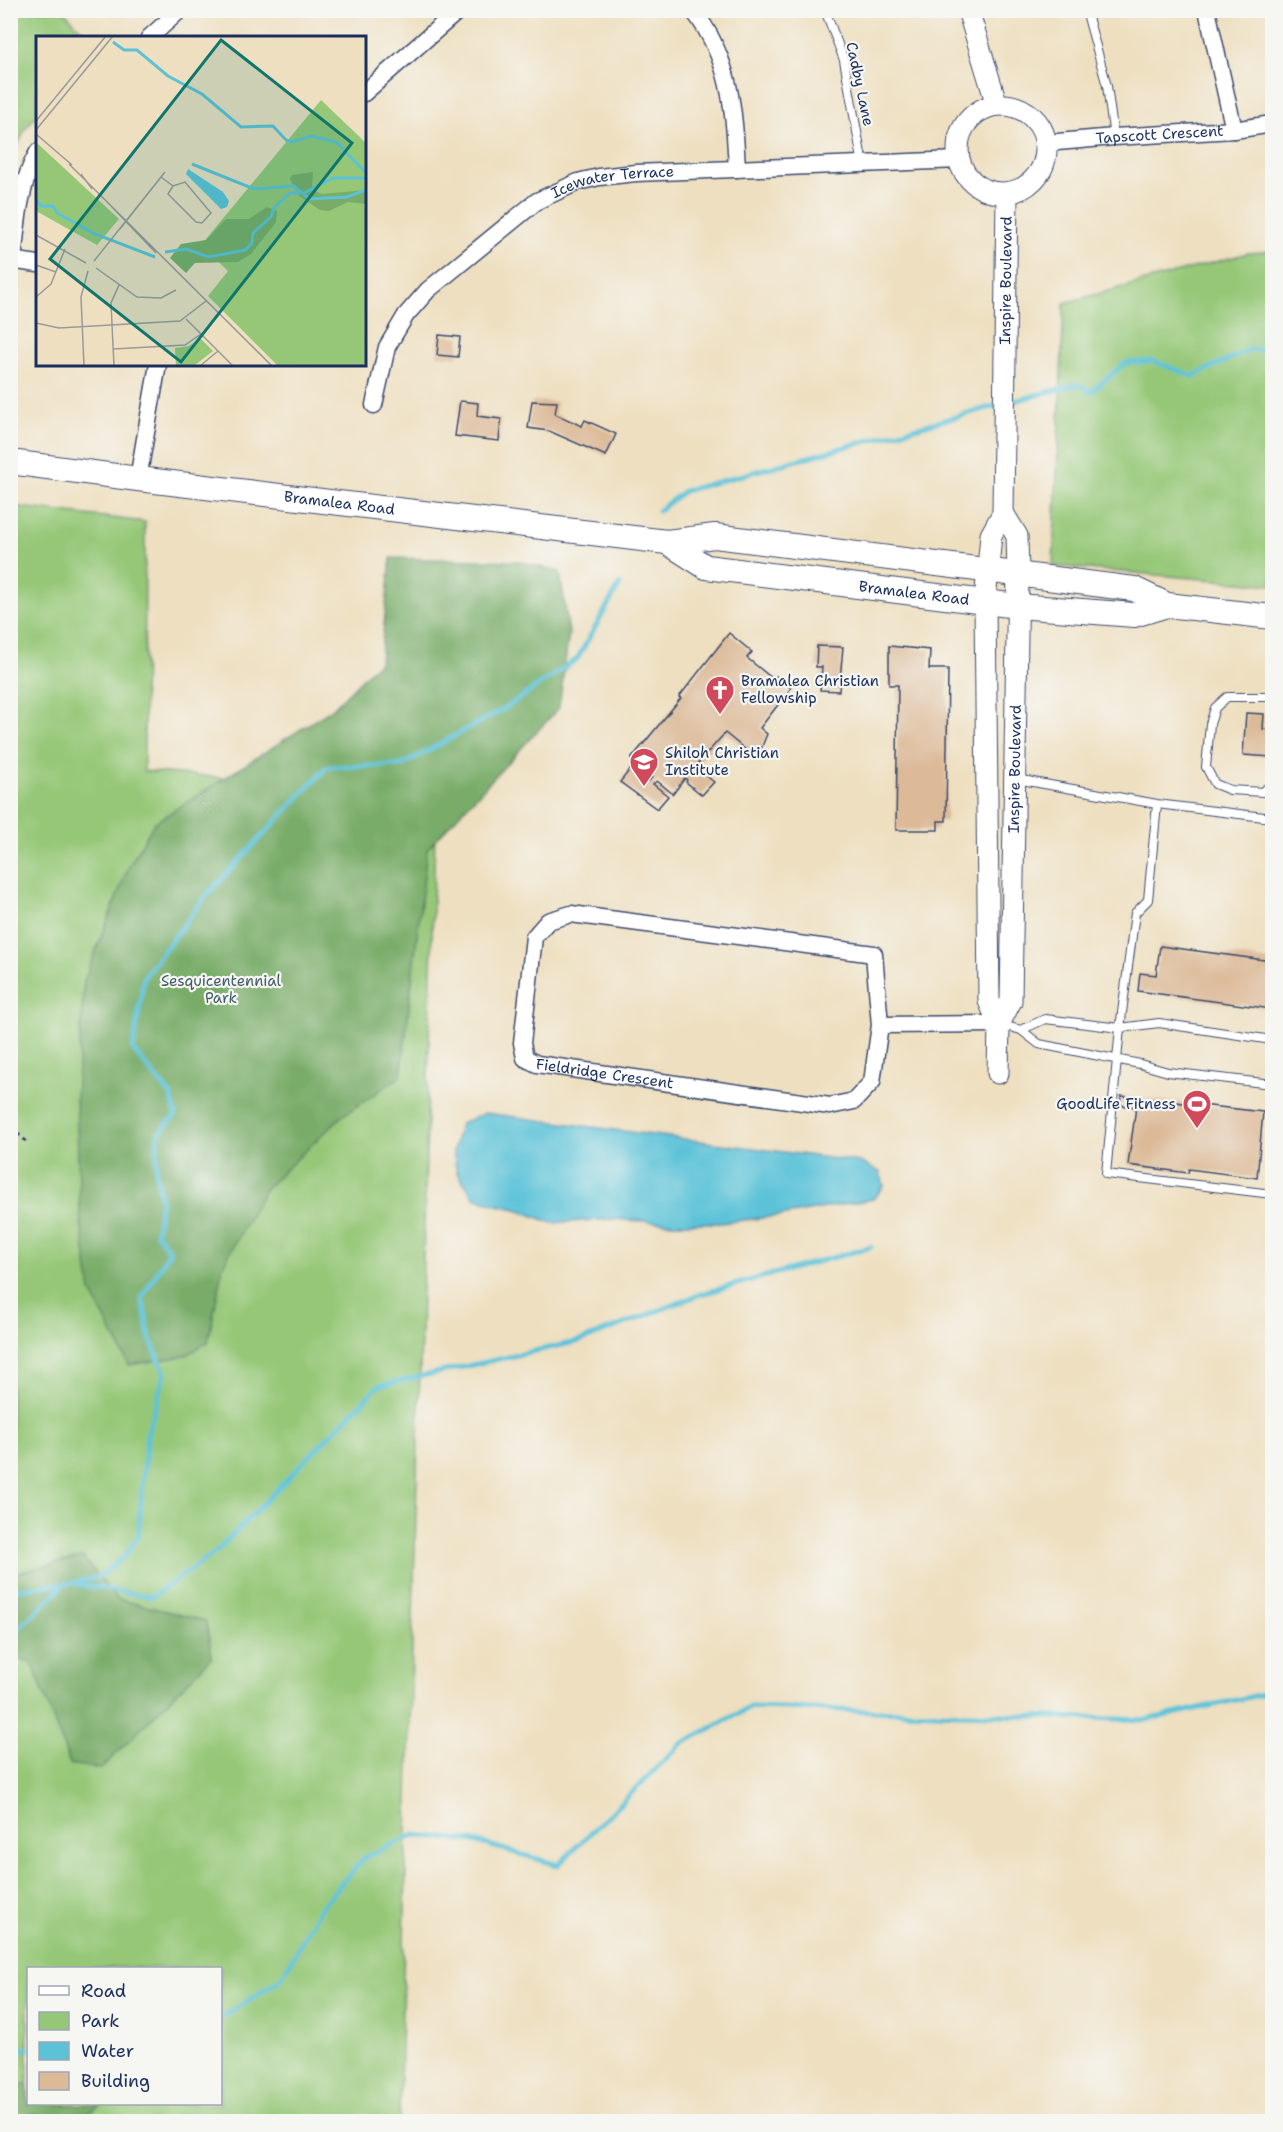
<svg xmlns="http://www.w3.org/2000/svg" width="1283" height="2132" viewBox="0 0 1283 2132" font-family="'Shantell Sans',sans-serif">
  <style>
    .green { fill: #95c777; stroke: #587b6a; stroke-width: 1.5; fill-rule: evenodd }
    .forest { fill: #78ac68; stroke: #4a6e63; stroke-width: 1.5 }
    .water { fill: #5bc2d8; stroke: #3b789b; stroke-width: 1.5 }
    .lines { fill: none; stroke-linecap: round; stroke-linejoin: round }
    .stream { stroke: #5bc2d8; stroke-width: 5 }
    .building { fill: #dcba98 }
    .service-casing { stroke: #3b496d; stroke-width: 10 }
    .minor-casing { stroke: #3b496d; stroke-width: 19 }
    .tertiary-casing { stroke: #3b496d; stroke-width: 23 }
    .secondary-casing { stroke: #3b496d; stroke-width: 26 }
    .path { stroke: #3b496d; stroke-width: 3; stroke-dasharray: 4.5 4.5; stroke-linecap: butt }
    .service { stroke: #fff; stroke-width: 8 }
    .minor { stroke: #fff; stroke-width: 16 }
    .tertiary { stroke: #fff; stroke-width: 21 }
    .secondary { stroke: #fff; stroke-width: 24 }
    .labels { text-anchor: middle; stroke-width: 4.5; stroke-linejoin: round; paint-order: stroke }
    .street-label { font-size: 15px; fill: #1b2f5e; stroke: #f6f6f2 }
    .poi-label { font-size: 15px; fill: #1b2f5e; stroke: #f6f6f2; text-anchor: start }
    .park-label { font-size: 15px; fill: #405d66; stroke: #f6f6f2 }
    .inset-river { fill: none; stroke: #5bc2d8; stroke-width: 3 }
    .inset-road { fill: none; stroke: #9a9999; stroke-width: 1.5 }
    .view { fill: #0f766e; fill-opacity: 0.15; stroke: #0f766e; stroke-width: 3 }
    .inset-edge { fill: none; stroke: #1b2f5e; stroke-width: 3 }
  </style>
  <rect width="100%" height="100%" fill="#f6f6f2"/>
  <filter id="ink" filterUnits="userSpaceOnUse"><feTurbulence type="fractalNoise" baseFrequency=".0167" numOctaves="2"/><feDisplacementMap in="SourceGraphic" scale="12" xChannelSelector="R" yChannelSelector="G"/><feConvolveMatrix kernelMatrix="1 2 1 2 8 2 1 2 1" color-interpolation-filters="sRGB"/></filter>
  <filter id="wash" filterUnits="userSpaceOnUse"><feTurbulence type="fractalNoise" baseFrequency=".008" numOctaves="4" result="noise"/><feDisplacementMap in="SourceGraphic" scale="24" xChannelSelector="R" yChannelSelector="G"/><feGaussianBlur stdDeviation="1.35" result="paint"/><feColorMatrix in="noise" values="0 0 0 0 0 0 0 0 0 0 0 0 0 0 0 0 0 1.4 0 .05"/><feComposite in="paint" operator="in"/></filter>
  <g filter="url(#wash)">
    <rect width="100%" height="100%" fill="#eedfc0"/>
    <path class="green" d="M11,10L64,11L88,37L38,38L37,115L25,129L11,162Z
      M1272,251V585L1053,566L1064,303L1248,253Z
      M11,506L145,522L144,771L436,796L399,2121H11ZM28,1968H220V2104H28Z"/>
    <path class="forest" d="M391,558L517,561L560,572L569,633L559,708L427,849L401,1076L341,1117L265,1189L223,1265L208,1342L185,1356L129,1365L91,1292L80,1215L76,1097L84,981L128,868L154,823L331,710L380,661Z
      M82,1557L117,1599L206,1621L212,1657L101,1769L70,1764L32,1662L19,1659L11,1662V1574Z
      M11,2084H28V2104H102L86,2114L11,2116Z"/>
    <path class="water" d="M485,1113L860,1162L880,1172L884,1186L873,1199L786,1215L721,1223H673L611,1219L552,1223L516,1209L493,1204L474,1197L457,1173L453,1150L461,1123Z"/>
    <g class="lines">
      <path class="stream" d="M1010,402L1079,384L1091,392L1125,363L1153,361L1193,376L1252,349L1272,352
        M658,511L684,491L999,405
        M77,1584L152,1597L216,1552L378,1386L580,1341L701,1294L871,1247
        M10,1590L72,1583L99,1577L123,1558L138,1537L147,1435L165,1373L150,1339L142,1297L170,1251L156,1233L161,1201L156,1173L158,1134L176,1115L171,1096L133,1050L144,977L204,898L327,767L402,765L507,707L577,659L620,584
        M10,1646L17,1630L63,1586
        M220,2019L281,1979L321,1907L365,1857L414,1835L474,1841L558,1865L681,1744L751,1707L1146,1720L1272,1692
        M10,2047L28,2049"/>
    </g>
    <g id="blocks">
      <path class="building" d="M439,335L460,337L458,357L437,355Z
        M460,401L478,403L477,416L501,419L499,441L455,436Z
        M532,401L557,402L555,414L582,426L585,420L616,434L606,456L549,431L528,428Z
        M729,633L752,652L747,658L773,679L776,676L791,688L760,728L767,734L757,759L725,733L694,768L698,771L699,770L714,782L702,795L686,782L687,780L685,778L673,794L657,781L653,784L668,796L657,809L620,782L632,767L649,781L652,777L631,759L681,698L679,697Z
        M817,646L843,647L839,691L820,690L822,667H816Z
        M889,646L930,650L929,669H948L946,821H938V830H896L898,685H889Z
        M1246,713L1264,714L1263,729L1272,730V757L1243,755Z
        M1160,946L1272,961V1009L1138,991L1140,973L1156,975Z
        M1121,1096L1263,1112L1257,1178L1189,1169L1188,1173L1128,1165L1136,1107L1120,1105Z"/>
    </g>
  </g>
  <g filter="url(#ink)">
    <use href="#blocks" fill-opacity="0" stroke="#3b496d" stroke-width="1.5"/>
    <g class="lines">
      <g class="service-casing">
        <path id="service" d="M825,10L844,60L863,165
          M1086,10L1107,86L1114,137
          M1272,697H1227L1215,708L1210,724L1206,767L1215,784L1230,790L1263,792L1272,783
          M1016,779L1157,804L1272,818
          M1157,804L1148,900L1135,913L1120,1028L1106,1174L1272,1194
          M999,1024L1021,1030L1039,1044L1140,1064L1168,1072L1272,1084
          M1021,1030L1045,1019L1120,1028L1159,1023L1272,1040"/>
      </g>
      <g class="minor-casing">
        <g id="minor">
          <path d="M693,10C731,59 734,110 737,169"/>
          <path d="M1207,10L1234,130"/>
          <path d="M149,38L180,10"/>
          <path d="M364,93L459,10"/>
          <path id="s1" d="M1046,143L1114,137L1234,130L1272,124"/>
          <path d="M10,260L38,264"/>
          <path d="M13,260C17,223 19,185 38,152"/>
          <path id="s2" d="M374,405L387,347L406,315L428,290L537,201L578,182L599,177L636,173L959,160"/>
          <path d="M138,479L158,364"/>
          <path id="s3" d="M880,1025L874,954L571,914L548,921L534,937L522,1043L525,1058L537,1064L830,1106L854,1101L872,1082L880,1025L999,1024"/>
        </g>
      </g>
      <g class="tertiary-casing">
        <g id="tertiary">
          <path d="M968,10L997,105"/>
          <circle cx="1002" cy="149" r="44"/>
          <path id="s4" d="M999,1024L1011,1001L1018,573L1017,536L1003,513"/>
          <path id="s5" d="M998,1073L999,1024L989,1001L985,601L991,535L1003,513L1007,193"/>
        </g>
      </g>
      <g class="secondary-casing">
        <g id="secondary">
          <path id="s6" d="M10,462L138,479L667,542L715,536L1134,589L1167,605L1272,617"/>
          <path id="s7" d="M667,542L706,567L1017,606L1134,615L1167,605"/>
        </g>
      </g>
      <path class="path" d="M10,1127L26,1141
        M1268,1181L1272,1141"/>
      <use href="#service" class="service"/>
      <use href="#minor" class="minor"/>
      <use href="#tertiary" class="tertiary"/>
      <use href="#secondary" class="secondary"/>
    </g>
  </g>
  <defs>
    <g id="church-pin" transform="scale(1.5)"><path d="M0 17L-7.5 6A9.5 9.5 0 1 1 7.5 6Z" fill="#d1495b" stroke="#f6f6f2"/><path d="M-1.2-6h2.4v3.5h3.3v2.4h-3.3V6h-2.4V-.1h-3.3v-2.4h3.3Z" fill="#fff"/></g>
    <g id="school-pin" transform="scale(1.5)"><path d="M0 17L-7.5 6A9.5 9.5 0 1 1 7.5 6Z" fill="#d1495b" stroke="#f6f6f2"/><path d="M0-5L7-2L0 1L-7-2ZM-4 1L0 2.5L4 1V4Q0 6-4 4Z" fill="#fff"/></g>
    <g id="stadium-pin" transform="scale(1.5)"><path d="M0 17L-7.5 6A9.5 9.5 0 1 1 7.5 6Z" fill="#d1495b" stroke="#f6f6f2"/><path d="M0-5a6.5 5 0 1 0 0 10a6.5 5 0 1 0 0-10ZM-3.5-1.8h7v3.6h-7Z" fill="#fff"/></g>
  </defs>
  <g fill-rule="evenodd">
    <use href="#church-pin" x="720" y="690"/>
    <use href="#school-pin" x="644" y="762"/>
    <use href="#stadium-pin" x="1197" y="1104"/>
  </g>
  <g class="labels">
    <g class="street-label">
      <text transform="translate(860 84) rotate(78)" y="5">Cadby Lane</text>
      <text dy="5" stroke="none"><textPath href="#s1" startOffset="114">Tapscott Crescent</textPath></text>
      <text dy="5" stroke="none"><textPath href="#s2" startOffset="350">Icewater Terrace</textPath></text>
      <text dy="5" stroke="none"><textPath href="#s5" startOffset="798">Inspire Boulevard</textPath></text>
      <text dy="5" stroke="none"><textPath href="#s6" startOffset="332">Bramalea Road</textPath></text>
      <text dy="5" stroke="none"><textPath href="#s7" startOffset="256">Bramalea Road</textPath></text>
      <text dy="5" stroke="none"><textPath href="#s4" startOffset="258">Inspire Boulevard</textPath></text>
      <text dy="5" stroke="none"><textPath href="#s3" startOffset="626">Fieldridge Crescent</textPath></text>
    </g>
    <g class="poi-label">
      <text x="741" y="686">Bramalea Christian<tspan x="741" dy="17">Fellowship</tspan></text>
      <text x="665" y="758">Shiloh Christian<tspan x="665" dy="17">Institute</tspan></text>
      <text x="1176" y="1109" text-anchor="end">GoodLife Fitness</text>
    </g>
    <g class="park-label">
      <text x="221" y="986">Sesquicentennial<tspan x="221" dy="17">Park</tspan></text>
    </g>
  </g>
  <g transform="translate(36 36)">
    <rect width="330" height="330" fill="#eedfc0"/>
    <path d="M285,64L330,107V326L327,330H242L172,260L192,235L165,209ZM1,107L83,183L61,209L0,175ZM164,302L177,315L159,329L140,330L139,312L153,310Z" fill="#95c777"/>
    <path d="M277,136L276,154L286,158L330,154V168L312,166L293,175L284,174L262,159L254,143L256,139ZM231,171L241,175L240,186L215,218L202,226L159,227L150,237L134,222L145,208L170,204L190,183H213Z" fill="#78ac68"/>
    <path d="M152,133L187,156L193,165L191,171L185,173L150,138Z" fill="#5bc2d8"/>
    <path class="inset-river" d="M77,6L88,14H101L132,40L166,58L205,91L237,90L250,104L257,106L275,100L300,106L330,137M156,128L218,153L258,150L273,163L311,161L330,154M266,158L297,142H330M0,163L5,170H17L21,177L59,198L119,221M129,216L150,213L173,221L209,214L216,207L217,197L235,181L238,172L254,157H264"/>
    <path class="inset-road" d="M0,85L70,0M0,94L77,0M0,98L36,129M33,128L236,330M45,138L56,153M125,141L137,150L149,146L175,177L166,187L160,186L132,158L137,150M76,171L120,217M84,193L129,136M0,199L50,227M58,225L125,141M0,229L20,236M60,232L101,261L125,262L140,254M0,261L15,248L29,213M150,283L197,330M0,287L23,292L144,285L170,265M77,313L149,309L165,298M48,330L45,261L52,235M78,330L75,267L83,249M164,330L182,315"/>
    <path class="view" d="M185,4L316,107L145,326L14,223Z"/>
    <rect width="330" height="330" class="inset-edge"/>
  </g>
  <rect width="1283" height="2132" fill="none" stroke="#f6f6f2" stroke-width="36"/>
  <rect x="27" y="1967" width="195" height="138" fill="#f6f6f2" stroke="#9ea6b7" stroke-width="1.5"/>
  <rect x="39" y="1986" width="30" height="9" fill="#ffffff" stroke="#9ea6b7" stroke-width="1.5"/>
  <text x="81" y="1997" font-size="18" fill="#1b2f5e">Road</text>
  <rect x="39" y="2012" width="30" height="18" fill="#95c777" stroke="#9ea6b7" stroke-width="1.5"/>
  <text x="81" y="2027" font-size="18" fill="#1b2f5e">Park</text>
  <rect x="39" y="2042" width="30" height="18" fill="#5bc2d8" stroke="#9ea6b7" stroke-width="1.5"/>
  <text x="81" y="2057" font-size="18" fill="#1b2f5e">Water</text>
  <rect x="39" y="2072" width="30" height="18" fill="#dcba98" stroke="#9ea6b7" stroke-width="1.5"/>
  <text x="81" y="2087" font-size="18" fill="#1b2f5e">Building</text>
</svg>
